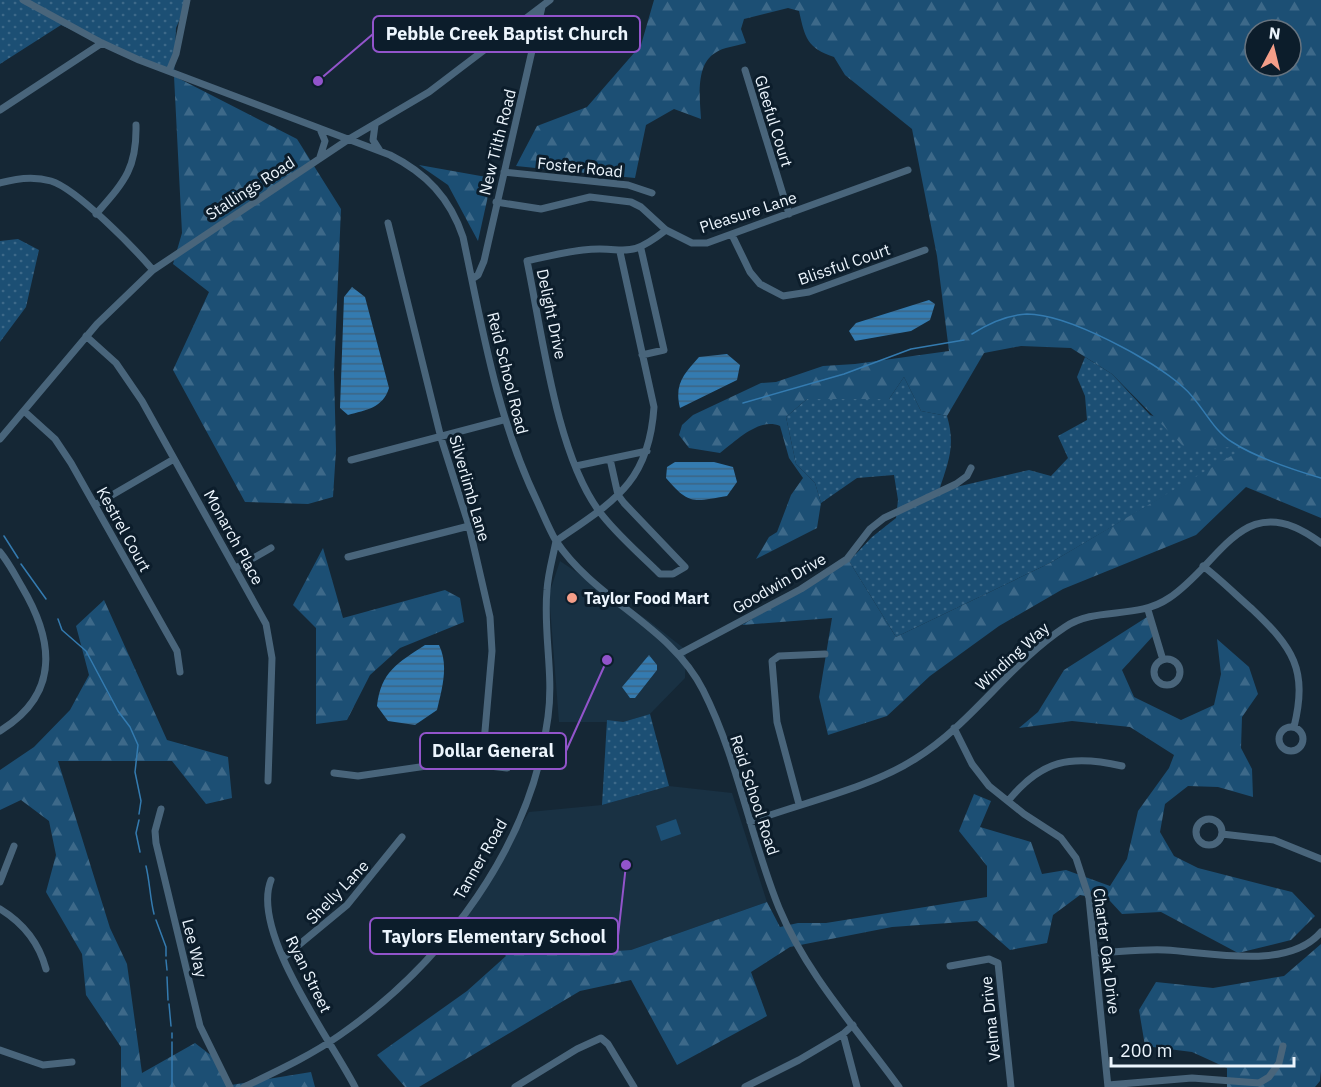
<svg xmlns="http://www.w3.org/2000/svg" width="1321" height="1087" viewBox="0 0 1321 1087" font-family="'IBM Plex Sans',sans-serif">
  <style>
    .built { fill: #193143 }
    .grass { fill: url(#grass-dots) }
    .forest { fill: url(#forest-firs); fill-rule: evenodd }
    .green { fill: #1c4f74 }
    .water { fill: url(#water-rules) }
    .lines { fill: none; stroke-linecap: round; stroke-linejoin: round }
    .stream { stroke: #347bb0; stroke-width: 1.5 }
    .minor { stroke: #49657b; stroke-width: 7 }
    .poi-dot { fill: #f49e89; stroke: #0c1d2b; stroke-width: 2 }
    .labels { text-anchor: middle; stroke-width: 6; stroke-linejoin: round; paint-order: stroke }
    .street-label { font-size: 16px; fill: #ecf5fd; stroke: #0c1d2b }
    .poi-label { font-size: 16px; font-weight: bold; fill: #ecf5fd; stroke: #0c1d2b; text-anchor: start }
    .leader { fill: none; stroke: #9254cb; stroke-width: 2 }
    .callout-dot { fill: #9254cb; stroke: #0c1d2b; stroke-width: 2 }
    .callout { fill: #0c1d2b; stroke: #9254cb; stroke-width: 2 }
    .callout-label { font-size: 18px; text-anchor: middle; font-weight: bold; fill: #ecf5fd }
  </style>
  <defs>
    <pattern id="grass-dots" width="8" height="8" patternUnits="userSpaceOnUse" patternTransform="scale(1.5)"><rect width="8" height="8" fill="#1c4f74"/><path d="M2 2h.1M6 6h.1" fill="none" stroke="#3d6989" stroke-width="1.8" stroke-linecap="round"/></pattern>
    <pattern id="forest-firs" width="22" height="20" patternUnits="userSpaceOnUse" patternTransform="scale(1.5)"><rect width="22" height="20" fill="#1c4f74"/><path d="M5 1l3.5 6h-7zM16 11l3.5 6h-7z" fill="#3d6989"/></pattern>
    <pattern id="water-rules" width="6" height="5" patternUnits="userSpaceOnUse" patternTransform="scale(1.5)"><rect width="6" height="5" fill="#347bb0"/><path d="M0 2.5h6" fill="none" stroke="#3d6583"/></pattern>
  </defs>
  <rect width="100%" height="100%" fill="#152735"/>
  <path class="built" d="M560,561L649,621L686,650L685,678L650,714L623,722H559L549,594Z
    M669,786L732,793L767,902L631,950L544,955L467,915L529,812L602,805Z"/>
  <path class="grass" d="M0,0H188L176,28L174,76L61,25L0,64Z
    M18,239L39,250L26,307L0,342V241Z
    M1085,357L1112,374L1150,415L1250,446L1050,563L896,637L849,561L872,537L896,518L898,500L894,475L857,478L821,503L815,483L796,464L786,417L807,399H889L904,377L921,411L947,416C956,447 948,462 939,491L1029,470L1051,476L1068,458L1058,436L1087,420L1085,396L1077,377Z
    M650,714L669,786L602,805L607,720L623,722Z"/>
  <path class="forest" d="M654,0H1321V518L1246,487L1196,535L1063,589L999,626L930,676L887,716L828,735L819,697L832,618L742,625L849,561L896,637L1050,563L1248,446L1187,450L1112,374L1071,348L1021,346L984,353L947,416L921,411L904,377L889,399H807L786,417L796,464L815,483L821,503L817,528L756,559L769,537L777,532L791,495L803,478L789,458L780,426C759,417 736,441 720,453L689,448L679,435L682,425L693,415L761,383L776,382L823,366L855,364L949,351L937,256L912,129L845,75L834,57C807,48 805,38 799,11L788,8L744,19L741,29L746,43C737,46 723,47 715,53C695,65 700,100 701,119L674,109L646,125L635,178L516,166L537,126L587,107L641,45ZM1255,30H1291V66H1255Z
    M174,76L297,139L341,209L334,373L336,450L333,497L308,504L245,502L173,370L209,292L173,264L182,233Z
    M419,165L492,178L478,241L448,185Z
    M323,548L343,618L445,590L460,598L464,622L400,648L370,675L347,720L316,724V628L293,605Z
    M104,600L167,740L228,757L232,798L206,804L172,761H58L110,928L127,964L142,1073L195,1043L221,1063L231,1085L311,1072L315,1087H121V1047L86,995L82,954L46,892L56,855L49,821L21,800L0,810V770L34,747L70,710L89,675L76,626Z
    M1147,617L1153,636L1122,670L1134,697L1181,720L1214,705L1221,674L1217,639L1249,667L1258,694L1242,717L1241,748L1252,769L1253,797L1218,787L1188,786L1165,804L1160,832L1174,856L1198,868L1292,892L1315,916L1291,940L1238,953L1161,912L1122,914L1110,901L1080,895L1053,915L1047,943L1010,950L977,921L892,927L790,947L751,972L767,1016L677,1065L631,980L580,991L419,1087H405L377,1055L467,991L506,956L467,915L544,955L631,950L767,902L780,927L798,923H826L987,897V866L959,831L974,794L991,801L980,827L1031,842L1042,874L1066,870L1110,886L1127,859L1138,811L1169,768L1174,755L1130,727L1072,721L1019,728L1038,712L1064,670Z
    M1321,944V1071L1320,1081L1315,1087H1227V1068L1192,1052L1145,1046L1139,1010L1156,982L1213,988L1284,976Z"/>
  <path class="green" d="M676,819L681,834L661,841L656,826Z"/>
  <path class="water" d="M352,287L365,297L389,388C383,408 366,410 348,415L340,408L344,297Z
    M929,300L935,304L930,320L911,331L855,341L849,331L856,323Z
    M727,354L740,365L737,380L680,408C674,384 684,374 699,357Z
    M675,462H714L733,467L737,482L727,496C693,502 689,505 666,478L667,467Z
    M425,645H439C449,665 442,689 437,710L415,725L388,721L377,706C381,671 398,663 425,645Z
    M649,655L657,665V670L635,698H630L622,687Z"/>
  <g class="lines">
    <path class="stream" d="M972,334C989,323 1006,315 1027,314C1068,314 1153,360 1183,387C1202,403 1211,429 1232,442C1255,457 1294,470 1321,478
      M743,403L844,374L911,349L964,340
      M4,536L18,558
      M21,564L46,599
      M58,619L62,630L86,651L118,711L130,727L138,745L135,772L141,801L139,814
      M139,820L136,833L140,852
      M146,866C150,883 150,898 154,914
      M156,920L166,947V956
      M166,960L167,970
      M167,977L168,1000
      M169,1004L171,1026
      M172,1033V1038
      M172,1087V1042"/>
    <path class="minor" d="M23,0L102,43L139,60L390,155C426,173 450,198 463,237C482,327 497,418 537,501C543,514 549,529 556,541C596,601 671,626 703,690C738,759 750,837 779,908C807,975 857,1029 899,1087
      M745,70L789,214
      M169,71L176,54L187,0
      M0,110L102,43
      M375,125L373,140L380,151
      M320,129L325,141L320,157
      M504,172L628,185L652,193
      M0,183C17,178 34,176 51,181C77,189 134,248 153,270
      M496,202L541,209L590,197L631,202L641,207L666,230L692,243H707L908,170
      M96,214C124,182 137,169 136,125
      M388,223L441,438L469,526L490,617L492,651L482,765
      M732,235L750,272L760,284L783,296L809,292L925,250
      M641,249L664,350L642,355
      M472,279L478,275L484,261L542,7
      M86,336L116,363L142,401L266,624L272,658L268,781
      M24,411L55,439L71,463L177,651L180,672
      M0,439L97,324L153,270L349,139L429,92L550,0
      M610,459L618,495L624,503L685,567L673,574H660C640,554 616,534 599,511C556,453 542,332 527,261C545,257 564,252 583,250C627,245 625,262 666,230
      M351,460L503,420
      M576,466L647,451
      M95,505L174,459
      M0,552C9,563 15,575 22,587C54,641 60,694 0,731
      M348,557L469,526
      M1203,566C1220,579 1236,595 1252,609C1293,648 1308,669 1294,727
      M236,568L271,548
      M1148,610L1163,660
      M679,654L801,589L847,559L870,529L884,518L956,484L967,476L971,468
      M1154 672a13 13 0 1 1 26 0a13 13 0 1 1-26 0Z
      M1279 739a12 12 0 1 1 24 0a12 12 0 1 1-24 0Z
      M954,728L972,764L989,786L1024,814L1061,838L1076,858L1089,898L1108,1087
      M334,773L358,776L454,762L507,768
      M1008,801C1041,760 1071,754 1122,766
      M799,804L777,722L772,661L779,656L825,654
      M161,809L155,831L156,843L200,1026L230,1087
      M1196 832a13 13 0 1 1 26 0a13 13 0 1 1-26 0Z
      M750,822C801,803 870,788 915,759C972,724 1009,664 1065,627C1096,606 1137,620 1169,598C1222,563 1244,484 1321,543
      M1222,834L1274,840L1321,859
      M271,880C250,932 331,1040 355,1087
      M0,882L14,846
      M0,909C23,923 39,943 46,969
      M1096,953C1119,952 1142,949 1165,950C1210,952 1288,971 1321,932
      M283,958L347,905L402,837
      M950,966L989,959L998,963L1011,1087
      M843,1034L857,1087
      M0,1050L43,1065L72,1062
      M1108,1085L1192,1078L1259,1083L1269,1077L1279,1063L1283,1046
      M244,1087C277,1071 310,1056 340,1035C444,963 532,845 548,717C554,674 543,632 547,590C548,573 553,557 556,541C614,501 649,483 654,407L620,252
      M515,1087L577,1049L601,1038L608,1044L634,1087
      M745,1087L799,1060L843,1034L853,1025"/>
  </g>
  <circle class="poi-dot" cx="572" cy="598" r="6"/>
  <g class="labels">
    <g class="street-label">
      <text transform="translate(774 121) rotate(73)" y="6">Gleeful Court</text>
      <text transform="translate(497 142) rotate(-76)" y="6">New Tilth Road</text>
      <text transform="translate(580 167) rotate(6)" y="6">Foster Road</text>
      <text transform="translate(250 188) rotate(-33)" y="6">Stallings Road</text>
      <text transform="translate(748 212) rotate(-18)" y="6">Pleasure Lane</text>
      <text transform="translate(844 264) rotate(-19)" y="6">Blissful Court</text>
      <text transform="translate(552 314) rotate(78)" y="6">Delight Drive</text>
      <text transform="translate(508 373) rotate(76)" y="6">Reid School Road</text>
      <text transform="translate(470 488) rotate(74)" y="6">Silverlimb Lane</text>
      <text transform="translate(124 529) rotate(61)" y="6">Kestrel Court</text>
      <text transform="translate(234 537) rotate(61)" y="6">Monarch Place</text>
      <text transform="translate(779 583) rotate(-30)" y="6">Goodwin Drive</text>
      <text transform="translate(1012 656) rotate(-42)" y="6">Winding Way</text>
      <text transform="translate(755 795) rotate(72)" y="6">Reid School Road</text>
      <text transform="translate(480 859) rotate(-60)" y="6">Tanner Road</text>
      <text transform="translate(337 892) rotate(-46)" y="6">Shelly Lane</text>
      <text transform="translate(195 948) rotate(76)" y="6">Lee Way</text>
      <text transform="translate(1107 951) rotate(83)" y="6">Charter Oak Drive</text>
      <text transform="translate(309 974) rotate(64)" y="6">Ryan Street</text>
      <text transform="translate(990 1019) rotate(-96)" y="6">Velma Drive</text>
    </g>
    <g class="poi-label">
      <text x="584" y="604">Taylor Food Mart</text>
    </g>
  </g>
  <path class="leader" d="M318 81L373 34M607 660L566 751M626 865L618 936"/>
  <g class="callout-dot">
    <circle cx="318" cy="81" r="6"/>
    <circle cx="607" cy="660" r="6"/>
    <circle cx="626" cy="865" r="6"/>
  </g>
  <g class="callout">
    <rect x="373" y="16" width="267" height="36" rx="6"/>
    <rect x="420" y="733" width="146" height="36" rx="6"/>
    <rect x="370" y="918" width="248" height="36" rx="6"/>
  </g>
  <g class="callout-label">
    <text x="507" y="40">Pebble Creek Baptist Church</text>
    <text x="493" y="757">Dollar General</text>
    <text x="494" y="943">Taylors Elementary School</text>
  </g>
  <g transform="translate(1273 48) rotate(7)"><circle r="28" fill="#0c1d2b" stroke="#66737f" stroke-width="1.5"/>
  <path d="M0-4.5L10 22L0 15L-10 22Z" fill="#f49e89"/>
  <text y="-9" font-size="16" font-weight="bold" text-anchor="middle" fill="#ecf5fd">N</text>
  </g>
  <path d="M1111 1057v9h183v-9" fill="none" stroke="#ecf5fd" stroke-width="3"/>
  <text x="1120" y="1057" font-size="18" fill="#ecf5fd" stroke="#0c1d2b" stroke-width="4.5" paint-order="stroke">200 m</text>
</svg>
